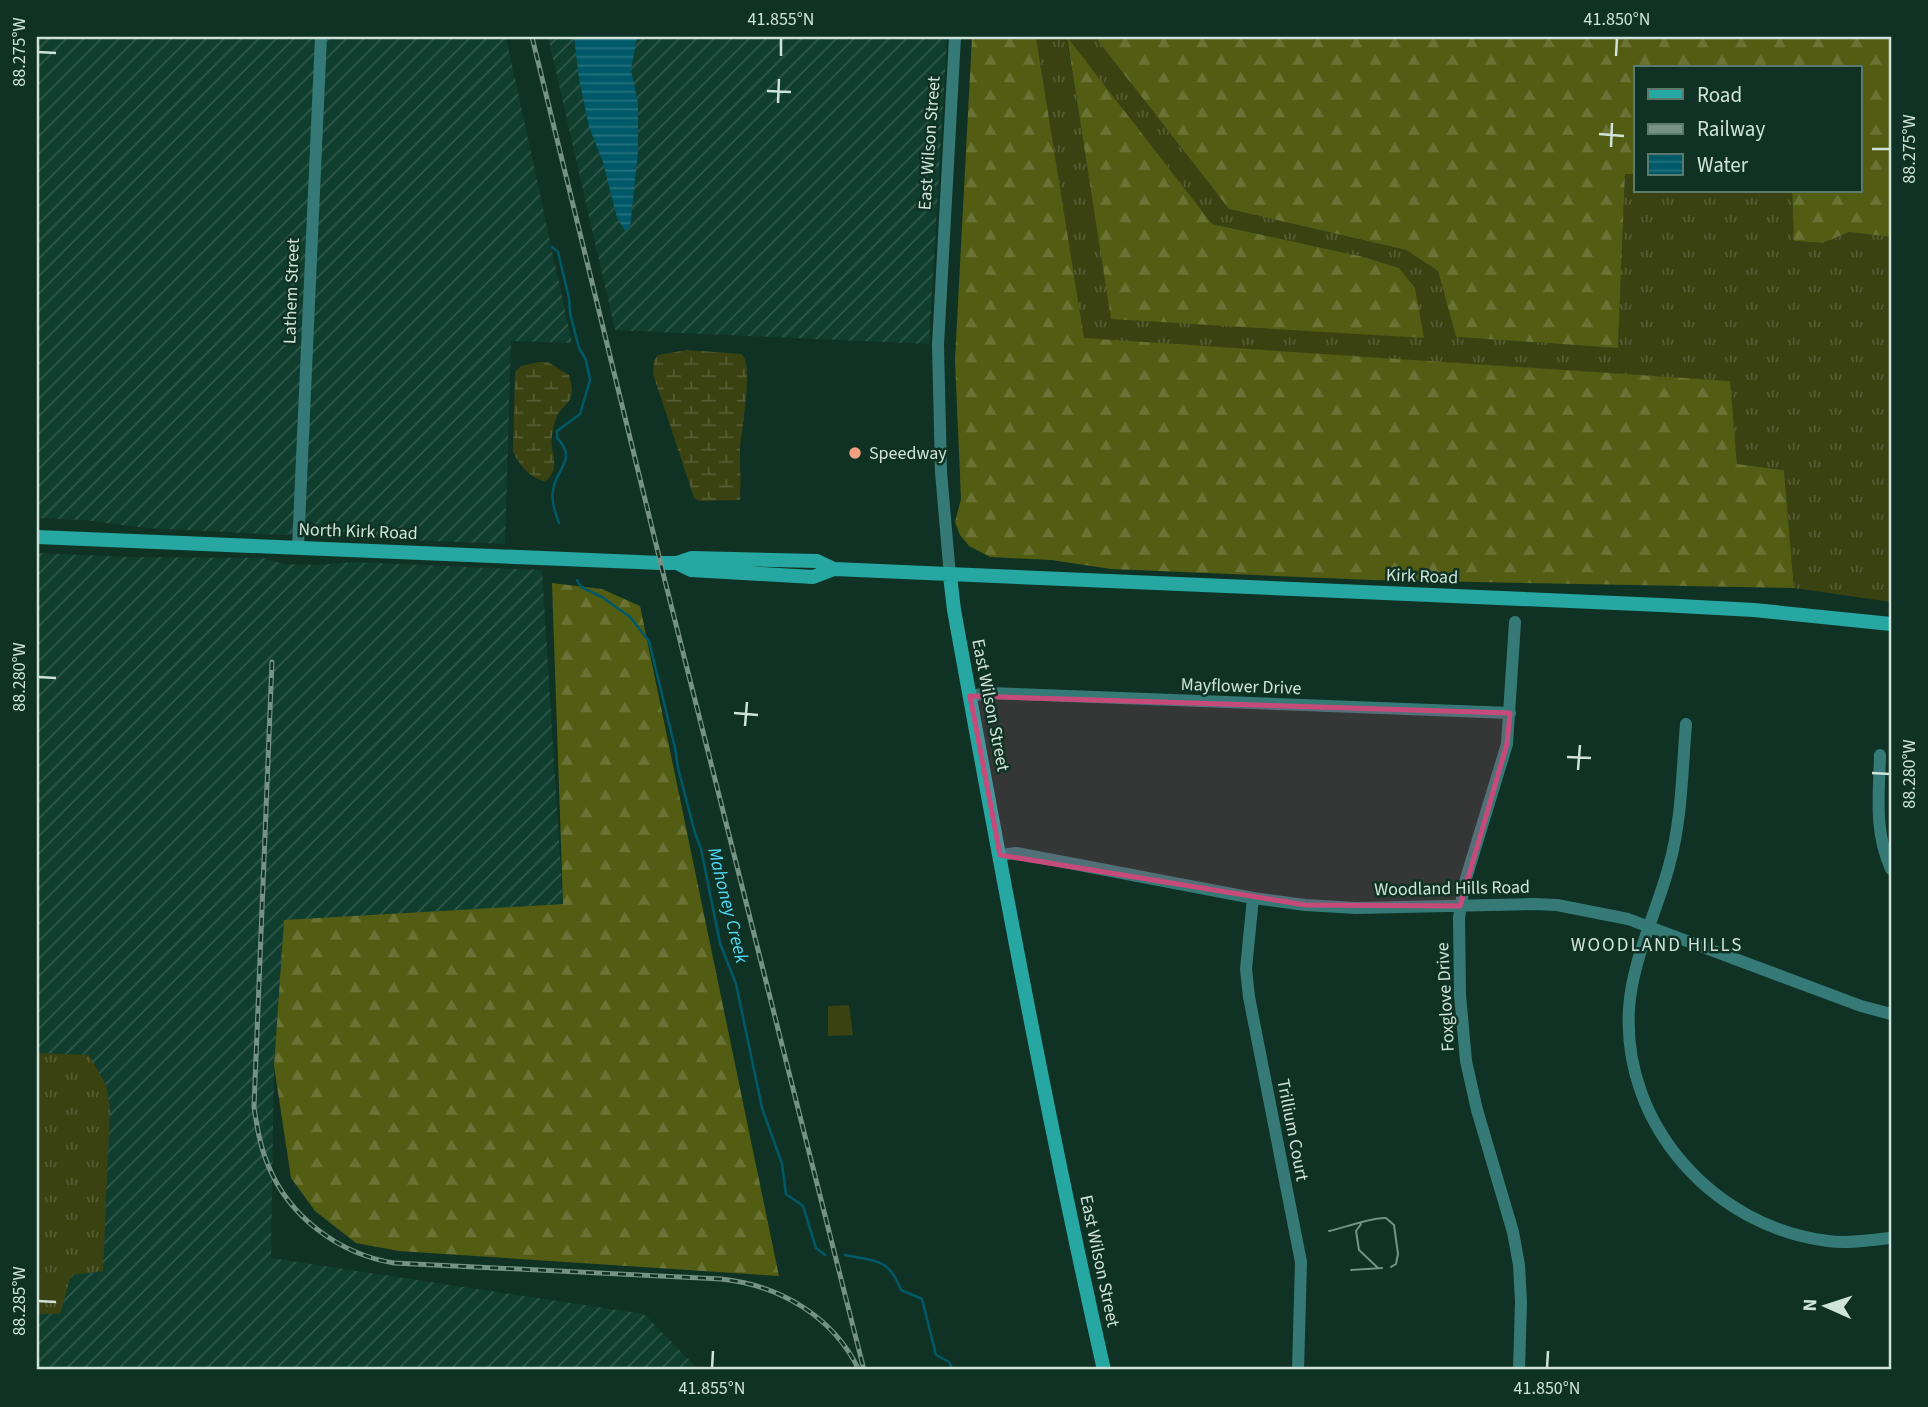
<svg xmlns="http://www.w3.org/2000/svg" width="1928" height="1407" viewBox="0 0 1928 1407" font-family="'Source Sans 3',sans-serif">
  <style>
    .industrial { fill: url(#industrial-furrows) }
    .grass { fill: url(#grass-tufts); fill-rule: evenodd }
    .forest { fill: url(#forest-firs) }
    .wetland { fill: url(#wetland-marsh) }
    .park { fill: #3b4212 }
    .water { fill: url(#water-rules) }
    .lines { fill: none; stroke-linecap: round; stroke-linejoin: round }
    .stream { stroke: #005969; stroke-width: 2.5 }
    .street { stroke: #357a77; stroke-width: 12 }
    .secondary { stroke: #27a7a2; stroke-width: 14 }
    .tram { stroke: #769186; stroke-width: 2 }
    .rail-casing { stroke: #769186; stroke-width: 5 }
    .rail { stroke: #0f3225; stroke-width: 2.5; stroke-dasharray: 8; stroke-linecap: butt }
    .marked { fill: #c64b7b; fill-opacity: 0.2; stroke: #c64b7b; stroke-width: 5; stroke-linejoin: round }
    .ticks { fill: none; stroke: #d0e3da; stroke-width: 2.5 }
    .poi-dot { fill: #f2a07f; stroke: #0f3225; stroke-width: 2.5 }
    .labels { text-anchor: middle; stroke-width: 5; stroke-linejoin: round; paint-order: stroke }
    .street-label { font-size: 18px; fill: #d0e3da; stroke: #0f3225 }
    .poi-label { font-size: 18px; fill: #d0e3da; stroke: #0f3225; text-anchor: start }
    .water-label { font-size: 19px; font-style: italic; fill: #50dbfa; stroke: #0f3225 }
    .neighbourhood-label { font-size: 19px; letter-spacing: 2px; fill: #d0e3da; stroke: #0f3225 }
    .neatline { fill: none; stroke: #d0e3da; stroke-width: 2.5 }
    .ticks-label { font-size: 18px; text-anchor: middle; fill: #d0e3da }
  </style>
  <defs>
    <pattern id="industrial-furrows" width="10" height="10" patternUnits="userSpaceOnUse" patternTransform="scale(1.75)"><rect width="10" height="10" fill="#0f3d2e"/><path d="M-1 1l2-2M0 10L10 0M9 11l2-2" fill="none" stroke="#31594c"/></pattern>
    <pattern id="grass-tufts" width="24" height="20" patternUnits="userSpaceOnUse" patternTransform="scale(1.75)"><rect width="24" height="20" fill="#3b4212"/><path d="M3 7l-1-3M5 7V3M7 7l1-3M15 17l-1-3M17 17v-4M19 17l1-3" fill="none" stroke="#565d34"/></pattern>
    <pattern id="forest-firs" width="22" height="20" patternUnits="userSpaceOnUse" patternTransform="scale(1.75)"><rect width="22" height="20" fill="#525c12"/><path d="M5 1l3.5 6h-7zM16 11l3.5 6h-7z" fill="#6a7334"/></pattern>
    <pattern id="wetland-marsh" width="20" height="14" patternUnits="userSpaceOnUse" patternTransform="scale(1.75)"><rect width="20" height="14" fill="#3b4212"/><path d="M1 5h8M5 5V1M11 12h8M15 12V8" fill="none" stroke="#565d34"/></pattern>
    <pattern id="water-rules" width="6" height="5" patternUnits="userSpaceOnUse" patternTransform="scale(1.75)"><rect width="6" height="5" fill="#005969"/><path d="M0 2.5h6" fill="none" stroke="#24717e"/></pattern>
  </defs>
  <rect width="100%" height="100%" fill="#0f3225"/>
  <path class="industrial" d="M37,37H506L572,343L511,341L505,544L385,539L363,533L313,531L284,535L145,528L83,520L37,518Z
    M548,37H947L929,344L615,330Z
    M37,553L128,557L263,558L284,564L318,565L352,562L542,570L563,904L284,921L274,1066L271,1258L644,1314L699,1370H37Z"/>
  <path class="grass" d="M1036,37H1095L1229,209L1406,250L1438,271L1456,337L1618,348L1625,174H1636V191H1792L1794,241L1823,243L1849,232L1891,237V602L1794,588L1784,470L1737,464L1729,381L1084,339ZM1067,39L1212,224L1364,257L1399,268L1112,319Z
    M37,1053L89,1055L106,1085L110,1108L103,1271L72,1275C66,1288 65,1300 60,1314H37Z"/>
  <path class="forest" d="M972,37H1036L1084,338L1730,381L1737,464L1784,470L1794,588L1371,580L1111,569L1051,560L990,557L969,546L960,535L955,522L961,499L955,360Z
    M1067,37L1212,224L1364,257L1399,268L1415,288L1424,338L1111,319Z
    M1095,37H1891V237L1849,232L1823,243L1794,241L1792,191H1860V68H1636V174H1625L1618,348L1456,337L1438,271L1406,250L1229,209Z
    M552,583L602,589L640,606L779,1276L399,1251L356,1243L315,1211L291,1178L274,1066L284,920L563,904Z"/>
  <path class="wetland" d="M687,350L742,354C754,368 741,431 740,451C740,467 741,484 740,500L700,501L694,498L653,374L654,361L658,355Z
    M539,362H548L569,375C570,380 572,386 572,391C572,402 563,406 558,414C555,420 553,429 552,436C549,453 563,466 545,482C530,477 519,466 513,451L515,372L521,366Z"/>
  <path class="park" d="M849,1005L853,1035L828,1036V1006Z"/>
  <path class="water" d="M574,37H637L631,70L638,103V152L630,228L625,231L617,218L603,162L589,127L579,78Z"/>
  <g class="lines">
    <path class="stream" d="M552,247L558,252L569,298L570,313L579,348L586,360L590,380L580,414L557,431V438C578,459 556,469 553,490C551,501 555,512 559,523
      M577,580L581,587L602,597L630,617L649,641L675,748L678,768L695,833L701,849L720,943L736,984L762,1108L782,1164L786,1194L803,1206L816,1248L825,1255
      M845,1255C875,1261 889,1258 901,1290L922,1299L936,1355L949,1362L953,1370"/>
    <path class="street" d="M298,547L321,37
      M950,576L941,472L938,345L955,37
      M1515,622L1507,744L1464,885L1459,918L1460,995L1466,1061L1477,1110L1513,1232L1519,1265L1521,1302L1519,1370
      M970,696L990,693L1510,713
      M1686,724C1682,771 1682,820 1669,866C1656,914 1632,960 1629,1009C1622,1125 1714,1227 1828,1241C1849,1244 1870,1240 1891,1238
      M1880,755C1879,794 1874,832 1891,869
      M1000,855L1016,853L1253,898L1305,905L1356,908L1533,904L1557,905L1628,919L1861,1006L1891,1014
      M1253,898L1246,969L1249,997L1301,1262L1298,1370"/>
    <path class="secondary" d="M37,537L661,563H677L692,558L817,561L834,569L1661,605L1754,610L1891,624
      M677,563L691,570L813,577L834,569
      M950,576L954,610C1000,864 1047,1118 1104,1370"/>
    <path class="tram" d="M1361,1224L1356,1231L1359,1250L1378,1268
      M1329,1231C1344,1228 1372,1217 1386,1218L1394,1225L1398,1254L1396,1264L1391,1267
      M1351,1270L1382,1268"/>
    <g class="rail-casing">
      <path id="rail" d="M532,37L665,581L864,1370
        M272,662L254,1107C257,1127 260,1146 268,1165C289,1217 339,1254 394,1263L721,1279C779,1285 833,1316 859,1370"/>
    </g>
    <use href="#rail" class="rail"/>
  </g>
  <path class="marked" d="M970,696L1510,713L1507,744L1460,906L1305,905L1000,855Z"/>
  <path class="ticks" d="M38,52L56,53M781,56V38M1616,56L1617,38M767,91L791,92M778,103L779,79M1599,134L1624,136M1611,147L1612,123M1872,149H1890M38,677L56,678M734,713L758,715M745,726L747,702M1567,757L1591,758M1578,770L1580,745M1872,773L1890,774M38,1301L56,1302M712,1368L713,1351M1547,1368L1548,1351"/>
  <circle class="poi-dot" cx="855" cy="453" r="7"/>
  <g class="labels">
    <g class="street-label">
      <text transform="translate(929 143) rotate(-86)" y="6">East Wilson Street</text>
      <text transform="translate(291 291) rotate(-88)" y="6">Lathem Street</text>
      <text transform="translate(358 531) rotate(2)" y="6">North Kirk Road</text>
      <text transform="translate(1422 576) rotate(2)" y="6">Kirk Road</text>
      <text transform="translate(1241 686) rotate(2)" y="6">Mayflower Drive</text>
      <text transform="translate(991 705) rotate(79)" y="6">East Wilson Street</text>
      <text transform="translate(1452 888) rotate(-1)" y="6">Woodland Hills Road</text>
      <text transform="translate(1445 997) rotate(-93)" y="6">Foxglove Drive</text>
      <text transform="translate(1293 1130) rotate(79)" y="6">Trillium Court</text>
      <text transform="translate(1100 1261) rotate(78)" y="6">East Wilson Street</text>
    </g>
    <g class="poi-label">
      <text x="869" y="459">Speedway</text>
    </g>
    <g class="water-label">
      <text transform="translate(729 905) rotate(76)" y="7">Mahoney Creek</text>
    </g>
    <g class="neighbourhood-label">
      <text x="1657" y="951">WOODLAND HILLS</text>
    </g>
  </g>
  <rect width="1928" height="1407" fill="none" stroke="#0f3225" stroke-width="77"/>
  <rect x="1634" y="66" width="228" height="126" fill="#0f3225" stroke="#5c796d" stroke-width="2"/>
  <rect x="1648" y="89" width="35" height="10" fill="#27a7a2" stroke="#5c796d" stroke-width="2"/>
  <text x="1697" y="102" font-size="21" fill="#d0e3da">Road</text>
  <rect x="1648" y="124" width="35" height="10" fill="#769186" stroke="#5c796d" stroke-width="2"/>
  <text x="1697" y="136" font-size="21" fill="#d0e3da">Railway</text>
  <rect x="1648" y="154" width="35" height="21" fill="url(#water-rules)" stroke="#5c796d" stroke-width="2"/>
  <text x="1697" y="172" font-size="21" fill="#d0e3da">Water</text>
  <g transform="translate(1826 1306) rotate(273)" stroke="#0f3225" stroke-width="5" paint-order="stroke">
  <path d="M0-5L12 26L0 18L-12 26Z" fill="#d0e3da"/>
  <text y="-10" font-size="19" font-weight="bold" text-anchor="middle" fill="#d0e3da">N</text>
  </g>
  <rect x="38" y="38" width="1852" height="1330" class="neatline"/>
  <g class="ticks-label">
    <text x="781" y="25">41.855°N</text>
    <text x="1617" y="25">41.850°N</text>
    <text transform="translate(19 52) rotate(-90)" y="6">88.275°W</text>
    <text transform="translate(1909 149) rotate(-90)" y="6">88.275°W</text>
    <text transform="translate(19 677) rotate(-90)" y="6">88.280°W</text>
    <text transform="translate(1909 774) rotate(-90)" y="6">88.280°W</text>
    <text transform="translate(19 1301) rotate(-90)" y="6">88.285°W</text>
    <text x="712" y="1394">41.855°N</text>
    <text x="1547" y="1394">41.850°N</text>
  </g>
</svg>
